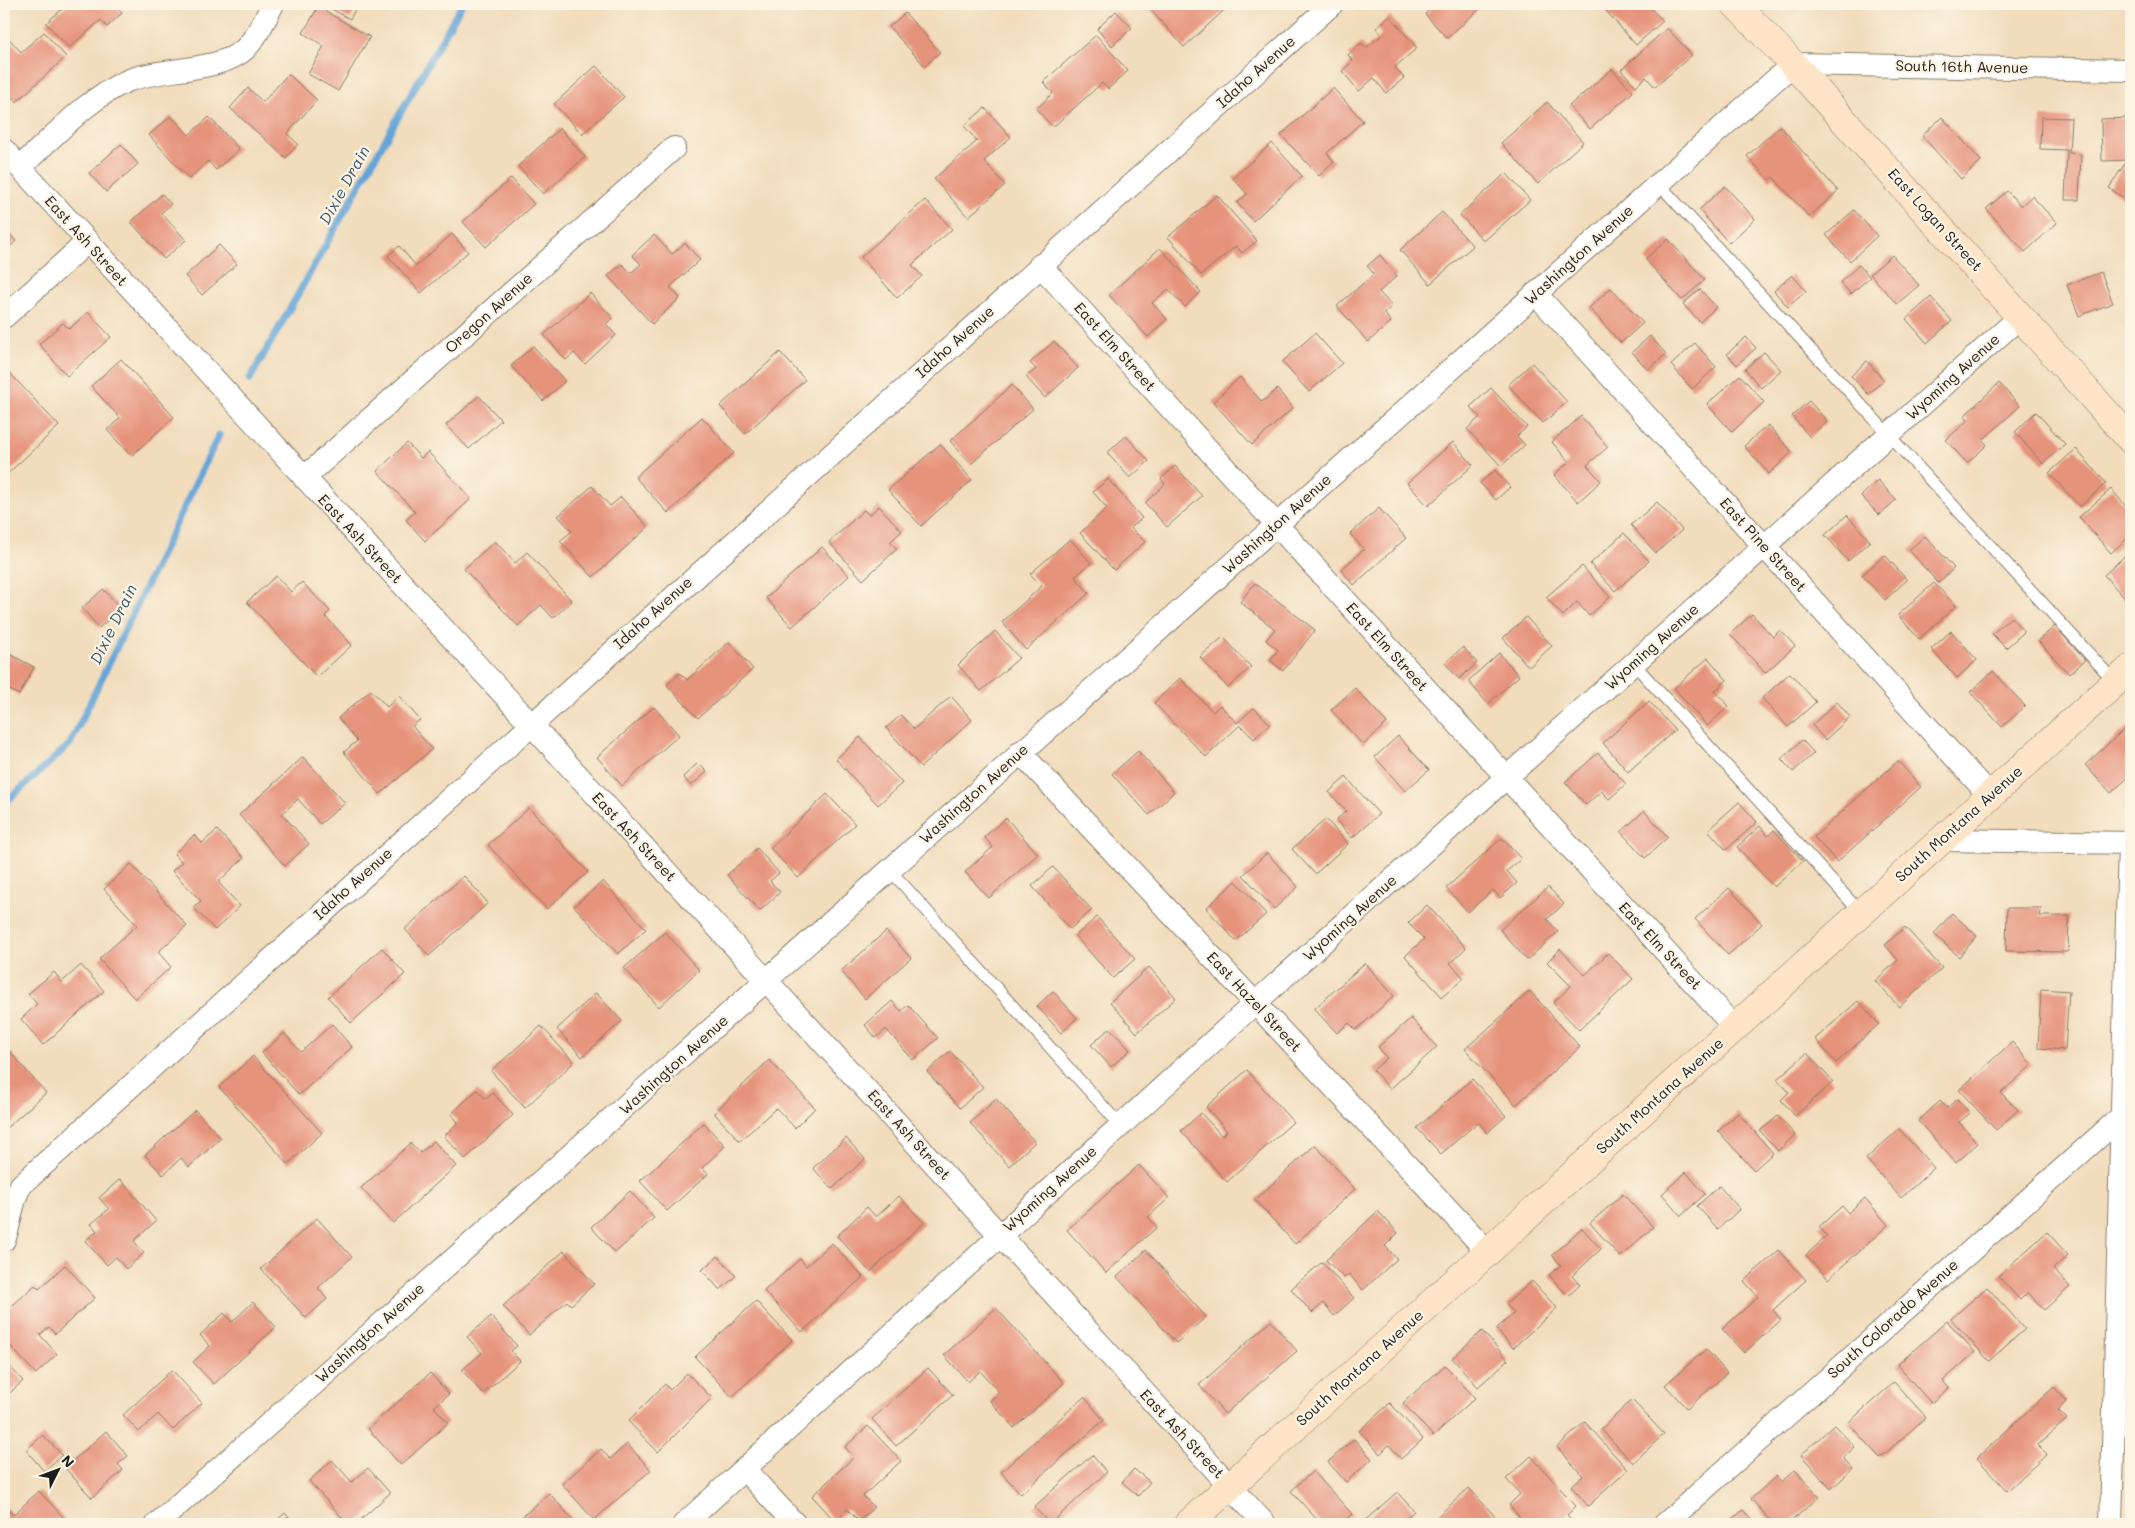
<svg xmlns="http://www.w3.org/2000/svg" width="2135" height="1528" viewBox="0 0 2135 1528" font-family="Mali,sans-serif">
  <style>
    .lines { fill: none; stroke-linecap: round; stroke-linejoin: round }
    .stream { stroke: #64a5d8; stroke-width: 7 }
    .building { fill: #e6937b }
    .lane-casing { stroke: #867c6c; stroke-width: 13 }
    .street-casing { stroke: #867c6c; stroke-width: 24 }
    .secondary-casing { stroke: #867c6c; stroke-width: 29 }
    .lane { stroke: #fff; stroke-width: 11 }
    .street { stroke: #fff; stroke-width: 22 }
    .secondary { stroke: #fee4c6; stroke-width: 28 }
    .labels { text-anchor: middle; stroke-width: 4.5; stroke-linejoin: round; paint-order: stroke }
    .street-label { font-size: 15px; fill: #1c1c1c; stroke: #fcf5e5 }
    .water-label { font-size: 16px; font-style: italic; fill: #3c5a71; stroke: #fcf5e5 }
  </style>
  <rect width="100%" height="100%" fill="#fcf5e5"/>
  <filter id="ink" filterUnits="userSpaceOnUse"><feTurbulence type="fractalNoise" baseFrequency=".02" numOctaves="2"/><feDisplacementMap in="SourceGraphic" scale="10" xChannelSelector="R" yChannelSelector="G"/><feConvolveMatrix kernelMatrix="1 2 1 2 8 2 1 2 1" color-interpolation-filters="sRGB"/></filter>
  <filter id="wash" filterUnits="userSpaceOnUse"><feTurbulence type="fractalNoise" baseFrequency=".0096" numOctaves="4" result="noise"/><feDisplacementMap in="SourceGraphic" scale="20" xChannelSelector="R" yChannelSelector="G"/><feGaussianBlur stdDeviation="1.12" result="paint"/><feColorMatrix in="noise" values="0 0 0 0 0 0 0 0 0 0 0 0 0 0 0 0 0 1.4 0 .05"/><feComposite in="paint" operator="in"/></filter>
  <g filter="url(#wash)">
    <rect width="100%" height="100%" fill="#f1dcbb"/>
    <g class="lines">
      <path class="stream" d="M250,379L462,4
        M4,804L70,744L219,435"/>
    </g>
    <g id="blocks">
      <path class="building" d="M68,4H114L122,13L107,27L101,20L69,48L46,23Z
        M322,4H358L350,19Z
        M1153,4H1231L1184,47L1149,8Z
        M1437,4H1485L1447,38L1425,14Z
        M1600,4H1647L1663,21L1636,45Z
        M318,7L370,37L338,91L308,74L324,46L303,33Z
        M1116,11L1132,28L1112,46L1097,29Z
        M905,13L940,52L925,66L889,27Z
        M1390,16L1417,48L1395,67L1404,78L1386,93L1374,78L1359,91L1342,71L1353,61L1348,55L1361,43L1366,48L1382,35L1376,28Z
        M1667,28L1692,55L1655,87L1646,77L1636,86L1621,70Z
        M44,32L66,57L16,102L4,88V33L21,52Z
        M1096,35L1128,71L1108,89L1102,83L1053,127L1036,109L1053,93L1043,82Z
        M596,66L624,97L582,134L554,104Z
        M1612,69L1633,92L1590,129L1569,106Z
        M288,74L317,100L287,134L298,144L286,158L230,108L248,88L263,102Z
        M1333,88L1363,121L1327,153L1334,162L1319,176L1281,135Z
        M1547,102L1583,142L1538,184L1501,143Z
        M985,108L1011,137L984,161L1005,185L968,217L934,179L977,141L964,126Z
        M171,116L189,135L209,117L239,149L216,170L208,161L189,179L149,135Z
        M1942,117L1981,161L1961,179L1922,136Z
        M2041,117L2071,118L2069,153L2081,154L2079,200H2065L2067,150L2040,149Z
        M2131,118V160L2102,161L2101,119Z
        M1780,126L1838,191L1809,217L1773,177L1769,180L1747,156Z
        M560,128L585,157L543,194L518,166Z
        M1272,143L1302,176L1253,221L1237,203L1247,194L1233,178Z
        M121,144L138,164L106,192L89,173Z
        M2126,162L2131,166V203L2109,188Z
        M1506,173L1530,200L1484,241L1460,215Z
        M511,178L534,204L486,247L463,222Z
        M1725,186L1755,219L1729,243L1699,210Z
        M2007,191L2021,206L2032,196L2057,223L2025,252L1986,209Z
        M162,194L171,204L161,213L186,240L164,259L131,222Z
        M1217,195L1257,241L1242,253L1236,246L1201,275L1168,237Z
        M925,200L952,229L912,265L922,276L897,298L861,257Z
        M1854,210L1877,236L1850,261L1826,235Z
        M1442,212L1473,246L1430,284L1400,250Z
        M4,227L16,241L4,252Z
        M452,234L468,252L421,293L388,256L399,246L416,266Z
        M654,235L672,254L685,243L700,260L670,287L680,298L652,324L608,276L622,264L631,273L641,264L632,255Z
        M1668,239L1705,280L1682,300L1645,259Z
        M219,245L237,264L202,295L185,276Z
        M1160,248L1201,292L1185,307L1168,289L1152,303L1167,319L1148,337L1109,295Z
        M1380,255L1397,276L1379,292L1392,306L1384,313L1391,322L1368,342L1337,306L1374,274L1367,266Z
        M1892,255L1919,285L1897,304L1870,274Z
        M1859,265L1870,277L1851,294L1840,282Z
        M2101,272L2113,303L2079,316L2067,285Z
        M1792,275L1806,291L1788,307L1774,291Z
        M1611,288L1643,323L1621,343L1589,308Z
        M1700,289L1716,307L1700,322L1683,304Z
        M590,293L613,318L606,324L616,335L585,364L574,353L566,360L544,335Z
        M1931,297L1952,321L1927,343L1906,319Z
        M88,312L111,337L67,376L39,344L63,323L69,329Z
        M1315,333L1342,363L1309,392L1282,362Z
        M1650,336L1666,354L1648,370L1632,352Z
        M1746,337L1756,348L1737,365L1727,354Z
        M1054,341L1078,368L1045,398L1026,377L1036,369L1030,363Z
        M1695,343L1716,367L1692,389L1671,365Z
        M533,346L565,381L543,401L511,366Z
        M780,352L805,380L745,434L720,406Z
        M1764,352L1781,370L1761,388L1745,369Z
        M121,359L174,417L131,456L107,430L120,418L91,386Z
        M1867,361L1884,380L1868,394L1851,376Z
        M1532,363L1567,402L1543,423L1508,385Z
        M7,370L59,426L4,477V373Z
        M1740,375L1764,402L1732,432L1707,404Z
        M1240,377L1262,402L1277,389L1293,408L1252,445L1213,402Z
        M1999,383L2020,406L1983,440L1987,445L1967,463L1946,440L1968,420L1964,416Z
        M1012,385L1033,409L971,464L950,441Z
        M1491,388L1527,427L1517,436L1525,445L1501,466L1467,429L1480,417L1470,407Z
        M479,396L501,420L469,449L446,425Z
        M1809,401L1827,421L1810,437L1792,416Z
        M2036,412L2065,444L2043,464L2015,432Z
        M1581,416L1608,447L1587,465L1601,481L1578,502L1554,475L1569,462L1552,442Z
        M702,417L734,453L668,513L635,477Z
        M1768,425L1792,452L1769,474L1744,446Z
        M1126,436L1149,461L1130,478L1107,453Z
        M1453,442L1473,465L1428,506L1407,483Z
        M407,443L421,458L428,452L471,499L425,541L406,520L415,512L377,471Z
        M940,444L972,480L921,526L888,490Z
        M2076,449L2106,483L2080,507L2049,473Z
        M1175,466L1202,496L1167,527L1145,503L1165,484L1161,479Z
        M1495,470L1510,487L1496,500L1480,483Z
        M1108,479L1142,518L1131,528L1145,542L1114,570L1080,533L1107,508L1093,492Z
        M1878,480L1896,500L1879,515L1861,496Z
        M592,486L610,506L621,497L648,527L593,577L560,541L572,531L558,516Z
        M2111,489L2131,512V535L2111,553L2079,517Z
        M1657,502L1682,530L1656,553L1631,525Z
        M879,506L902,531L890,542L897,549L863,580L829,542L864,510L869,515Z
        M1379,508L1406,538L1354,585L1341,570L1364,549L1350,534Z
        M1847,515L1870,541L1848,561L1825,535Z
        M1624,533L1649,561L1615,591L1590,564Z
        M1925,536L1954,568L1938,583L1909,550Z
        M1070,539L1091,563L1075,577L1089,593L1026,650L1002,622L1042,586L1030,574Z
        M495,541L515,563L527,552L572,601L553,618L541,605L518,626L464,569Z
        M822,547L849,576L792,627L766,598Z
        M2131,550V601L2129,603L2104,575Z
        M1885,555L1907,580L1885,600L1862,575Z
        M1582,566L1610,597L1589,616L1577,602L1563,616L1546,597Z
        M276,576L291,592L302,582L330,611L325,616L352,645L317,677L247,602Z
        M1255,583L1315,630L1283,671L1270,660L1278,650L1266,640L1275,629L1240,602Z
        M1934,583L1956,606L1919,639L1898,615Z
        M103,589L121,608L99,628L82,608Z
        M1752,614L1773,637L1780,630L1795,646L1765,673L1730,634Z
        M1526,617L1552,646L1529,667L1503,638Z
        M2011,617L2024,632L2006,648L1992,634Z
        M2055,626L2085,660L2069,674L2038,641Z
        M995,631L1019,658L981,691L958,665Z
        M1951,631L1977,660L1957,678L1931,649Z
        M1223,637L1251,667L1228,688L1200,657Z
        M729,642L753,669L698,718L667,685L680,673L687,680Z
        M1463,647L1477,663L1459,679L1445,663Z
        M4,651L34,667L19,695L4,687Z
        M1499,653L1519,676L1488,704L1468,681Z
        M1708,658L1727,680L1715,691L1729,706L1707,726L1674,688Z
        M1993,671L2025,706L2002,727L1970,692Z
        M1790,673L1816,702L1788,727L1762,698Z
        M1180,678L1213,712L1220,705L1237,723L1254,708L1270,724L1254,739L1240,725L1206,757L1154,703Z
        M1355,688L1387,723L1363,745L1331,710Z
        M371,690L387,707L399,696L420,720L412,726L432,749L380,794L344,752L357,741L338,718Z
        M951,696L972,720L921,767L886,728L901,715L914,729Z
        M1649,701L1675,730L1628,772L1603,743Z
        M1837,702L1850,717L1825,740L1812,725Z
        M654,707L679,735L622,786L597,757Z
        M2131,723V775L2111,793L2085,765Z
        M1398,736L1429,770L1405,791L1375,757Z
        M860,737L902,783L878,805L836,759Z
        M1802,740L1814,753L1793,772L1781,759Z
        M1138,751L1174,792L1149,815L1112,774Z
        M1598,753L1626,784L1609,799L1601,791L1586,805L1565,782Z
        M303,757L345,803L320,824L298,799L282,814L309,844L285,866L239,815Z
        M1898,761L1921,787L1837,862L1814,837Z
        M698,763L707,772L691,786L683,777Z
        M1346,777L1379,814L1352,838L1336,820L1346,811L1329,792Z
        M827,794L855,824L798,878L770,848Z
        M1739,802L1757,822L1726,850L1708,830Z
        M529,808L588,872L547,909L488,845Z
        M1644,811L1668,837L1645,858L1621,832Z
        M1006,818L1038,854L989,898L965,872L993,847L984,837Z
        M1326,819L1348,844L1315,874L1292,849Z
        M1760,826L1768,836L1774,830L1803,861L1774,887L1737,847Z
        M217,830L244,858L218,882L240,906L215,930L193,907L201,901L172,871L182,862L174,854L194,835L202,843Z
        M1502,838L1521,859L1507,871L1517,883L1500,898L1493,890L1468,912L1446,888Z
        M757,848L779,873L770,881L780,892L760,911L727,875Z
        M1267,853L1298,887L1274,909L1243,875Z
        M131,864L187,926L158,952L171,967L135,999L99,959L137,925L104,889Z
        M1053,867L1092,910L1070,929L1032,886Z
        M464,876L488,903L429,956L405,929Z
        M603,881L646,929L618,954L574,906Z
        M1236,881L1266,914L1236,941L1206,908Z
        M1548,887L1564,904L1547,919L1558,932L1527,960L1500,930Z
        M1729,888L1762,924L1728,955L1695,919Z
        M1427,905L1466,948L1450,963L1464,978L1442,997L1405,956L1424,939L1408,923Z
        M2007,908H2041L2040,916H2069L2068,952L2006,951Z
        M1952,913L1977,936L1959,957L1934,934Z
        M1097,917L1135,959L1113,978L1075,936Z
        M1905,927L1942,968L1899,1007L1875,981L1898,960L1885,945Z
        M886,931L911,958L865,999L841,971Z
        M665,932L699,970L659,1007L624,968Z
        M382,948L405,974L351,1023L328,997Z
        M1560,949L1585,975L1608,953L1633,979L1579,1030L1553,1003L1571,986L1547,962Z
        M1365,963L1394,996L1356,1030L1349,1023L1337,1033L1314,1009Z
        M81,965L104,991L43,1045L21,1019L37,1004L28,994L54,972L62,982Z
        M1149,967L1176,998L1137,1033L1110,1002Z
        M2041,989L2069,991L2065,1050L2038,1048Z
        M1053,991L1077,1018L1061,1033L1037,1006Z
        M1530,991L1580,1047L1516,1105L1465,1049Z
        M596,993L622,1021L582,1057L557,1029Z
        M892,1001L901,1011L908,1005L938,1038L913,1060L886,1029L876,1038L865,1025Z
        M1858,1001L1879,1024L1836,1063L1815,1039Z
        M1411,1018L1437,1047L1390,1089L1373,1070L1387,1058L1378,1047Z
        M332,1024L352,1047L299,1095L262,1053L284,1033L301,1052Z
        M541,1026L574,1062L525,1108L491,1071Z
        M1110,1028L1130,1050L1111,1067L1091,1045Z
        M2012,1042L2032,1065L2001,1093L2018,1110L1996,1130L1959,1090Z
        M4,1045L46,1093L4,1130Z
        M950,1051L983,1087L960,1108L927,1072Z
        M1807,1053L1833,1082L1795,1116L1781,1100L1789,1092L1777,1079Z
        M253,1056L322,1133L288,1164L219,1087Z
        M769,1060L815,1108L795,1128L776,1108L740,1141L714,1113Z
        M1247,1070L1293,1122L1227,1182L1181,1131L1201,1113L1222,1136L1227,1131L1206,1107Z
        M1472,1079L1506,1116L1487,1133L1478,1122L1441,1154L1417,1128Z
        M477,1090L486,1099L493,1093L513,1115L465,1159L444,1136L458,1122L451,1114Z
        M996,1099L1035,1142L1009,1166L970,1123Z
        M1957,1099L1970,1113L1959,1122L1978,1143L1956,1163L1918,1121L1940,1101L1947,1108Z
        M195,1110L221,1138L189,1167L181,1158L163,1175L145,1155Z
        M1738,1113L1773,1153L1754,1170L1718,1131Z
        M1778,1116L1795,1135L1778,1151L1760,1131Z
        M704,1123L725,1146L702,1168L708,1174L667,1211L640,1181Z
        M1899,1129L1934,1168L1901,1198L1866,1159Z
        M846,1138L865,1159L832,1189L813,1168Z
        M434,1141L456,1166L393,1223L361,1188L411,1143L420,1153Z
        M1315,1145L1355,1189L1295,1244L1255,1200Z
        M1139,1165L1169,1198L1148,1217L1157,1227L1106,1273L1067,1230Z
        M1686,1172L1705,1194L1681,1216L1662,1194Z
        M120,1179L156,1221L134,1241L144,1253L126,1269L116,1257L107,1265L85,1241L97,1231L91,1224L109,1209L99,1198Z
        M1719,1186L1740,1209L1718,1229L1697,1206Z
        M630,1191L654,1218L615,1253L591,1227Z
        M1623,1194L1653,1227L1620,1257L1590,1223Z
        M899,1196L924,1223L870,1272L837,1236L867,1207L876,1217Z
        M1865,1198L1888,1225L1828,1279L1806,1255L1827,1236L1819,1227L1842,1206L1848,1213Z
        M1378,1211L1398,1233L1385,1246L1397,1259L1363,1290L1349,1274L1344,1278L1326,1260Z
        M317,1218L352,1257L318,1288L327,1299L306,1318L261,1269Z
        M1582,1228L1601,1249L1572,1276L1580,1285L1568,1296L1549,1275L1561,1265L1552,1255Z
        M2047,1232L2068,1255L2053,1269L2070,1287L2044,1310L2028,1292L2020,1300L1998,1276Z
        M832,1243L863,1277L802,1332L764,1291L800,1259L806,1266Z
        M1146,1250L1206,1317L1176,1343L1117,1277Z
        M1779,1250L1806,1280L1773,1310L1781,1320L1744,1353L1722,1329L1758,1297L1744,1281Z
        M564,1251L594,1284L571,1305L567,1301L529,1335L503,1306Z
        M718,1256L736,1276L720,1290L702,1270Z
        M1322,1262L1354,1298L1334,1316L1323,1303L1312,1313L1291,1289Z
        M65,1265L95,1298L55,1334L49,1327L40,1335L57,1354L36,1374L4,1339V1313L35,1285L39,1289Z
        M1532,1281L1557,1308L1513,1348L1496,1329L1514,1313L1506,1304Z
        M1987,1287L2025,1329L1989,1361L1951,1319Z
        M756,1301L792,1340L732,1397L695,1357Z
        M253,1302L276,1327L214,1384L193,1362L210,1346L200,1335L224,1313L232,1322Z
        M996,1308L1064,1383L1014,1428L990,1401L999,1392L980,1371L968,1382L944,1355Z
        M491,1316L517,1346L511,1351L520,1361L483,1394L462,1370L482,1353L467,1337Z
        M1271,1321L1297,1351L1225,1414L1199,1385Z
        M1947,1321L1975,1352L1943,1381L1949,1388L1931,1403L1897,1365Z
        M1482,1331L1508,1360L1478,1387L1452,1358Z
        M1706,1349L1727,1373L1687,1409L1665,1385Z
        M4,1360L23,1381L4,1398Z
        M1445,1365L1475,1398L1433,1436L1403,1403Z
        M928,1368L953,1395L896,1446L872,1419Z
        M172,1370L202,1403L173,1430L158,1414L139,1432L123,1415Z
        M430,1373L449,1394L434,1407L448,1423L401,1465L368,1429Z
        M687,1373L712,1398L658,1452L628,1421L665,1384L670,1390Z
        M1894,1382L1926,1417L1880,1458L1848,1423Z
        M2054,1387L2067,1401L2058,1410L2067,1419L2038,1445L2047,1454L2007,1491L1977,1458Z
        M1084,1397L1104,1420L1021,1494L1001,1472Z
        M1632,1400L1664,1434L1633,1463L1601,1429Z
        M1390,1403L1423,1439L1401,1459L1389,1445L1380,1454L1359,1431Z
        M1585,1422L1628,1470L1588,1506L1571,1486L1583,1476L1557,1447Z
        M1834,1425L1855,1447L1843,1458L1853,1469L1831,1489L1801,1455Z
        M868,1426L901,1461L863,1496L874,1507L859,1521L847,1509L835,1521L812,1496L854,1457L845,1447Z
        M106,1431L128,1456L118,1464L123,1470L92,1498L65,1468Z
        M43,1435L62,1455L44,1471L26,1450Z
        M1354,1439L1372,1459L1346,1482L1328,1462Z
        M627,1444L651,1470L594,1520L562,1484L601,1449L610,1459Z
        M1092,1455L1107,1472L1050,1524L1034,1507Z
        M1531,1456L1576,1506L1567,1515L1572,1520L1567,1524H1526L1509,1505L1520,1494L1506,1479Z
        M332,1460L352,1482L368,1468L390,1493L356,1524H348L309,1481Z
        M1134,1469L1150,1482L1138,1496L1122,1482Z
        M1795,1470L1819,1497L1788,1524H1774L1751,1499L1776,1476L1781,1482Z
        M1313,1471L1352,1514L1341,1524H1321L1291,1491Z
        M1469,1488L1502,1524H1429Z
        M39,1491L65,1519L60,1524H4V1505L13,1515Z
        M1397,1492L1414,1511L1399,1524H1361Z
        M549,1493L577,1524H514Z
        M1743,1510L1755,1524H1727Z
        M285,1513L295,1524H273Z"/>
    </g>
  </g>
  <g filter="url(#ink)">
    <use href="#blocks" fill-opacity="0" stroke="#867c6c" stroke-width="1"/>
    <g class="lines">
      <g class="lane-casing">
        <path id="lane" d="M1659,184L2115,682
          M1634,664L1861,913
          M890,870L1120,1125"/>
      </g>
      <g class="street-casing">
        <path id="street" d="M4,150L1265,1524
          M20,167C53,138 86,99 127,81C157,68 221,72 245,49C257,37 265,19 273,4
          M1040,265L1735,1028
          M1536,294L1990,796
          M4,317L87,242
          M304,478L674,148
          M1020,752L1488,1252
          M1942,840L2131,843
          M4,1240C12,1221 10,1204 21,1185L1332,4
          M745,1470L795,1524
          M157,1524L1793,64L2131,70
          M684,1524L1255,1003L2021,316
          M1665,1524L2122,1116
          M2111,1524L2129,843"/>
      </g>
      <g class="secondary-casing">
        <path id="secondary" d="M1735,4L1793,64L2131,440
          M1188,1524L2131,668"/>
      </g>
      <use href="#lane" class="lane"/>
      <use href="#street" class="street"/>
      <use href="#secondary" class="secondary"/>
    </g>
  </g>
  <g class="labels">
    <g class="street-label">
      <text transform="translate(1962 67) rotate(1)" y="5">South 16th Avenue</text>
      <text transform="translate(1256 72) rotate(-42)" y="5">Idaho Avenue</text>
      <text transform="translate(1935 220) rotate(48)" y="5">East Logan Street</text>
      <text transform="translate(86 241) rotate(48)" y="5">East Ash Street</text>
      <text transform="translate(1579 255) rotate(-42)" y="5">Washington Avenue</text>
      <text transform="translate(489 313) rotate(-42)" y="5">Oregon Avenue</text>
      <text transform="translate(955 342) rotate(-42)" y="5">Idaho Avenue</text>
      <text transform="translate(1115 347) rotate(48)" y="5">East Elm Street</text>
      <text transform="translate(1953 377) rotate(-42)" y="5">Wyoming Avenue</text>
      <text transform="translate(1277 524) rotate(-42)" y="5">Washington Avenue</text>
      <text transform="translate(360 539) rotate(47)" y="5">East Ash Street</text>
      <text transform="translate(1763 545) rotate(48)" y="5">East Pine Street</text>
      <text transform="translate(653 613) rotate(-42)" y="5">Idaho Avenue</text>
      <text transform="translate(1387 647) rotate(48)" y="5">East Elm Street</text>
      <text transform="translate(1652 647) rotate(-42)" y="5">Wyoming Avenue</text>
      <text transform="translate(974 794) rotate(-42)" y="5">Washington Avenue</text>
      <text transform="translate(1959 824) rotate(-42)" y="5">South Montana Avenue</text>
      <text transform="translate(634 837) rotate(47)" y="5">East Ash Street</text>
      <text transform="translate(353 884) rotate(-42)" y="5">Idaho Avenue</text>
      <text transform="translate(1350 918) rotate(-42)" y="5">Wyoming Avenue</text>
      <text transform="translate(1660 946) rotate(47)" y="5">East Elm Street</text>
      <text transform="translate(1254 1002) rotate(47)" y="5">East Hazel Street</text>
      <text transform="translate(674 1065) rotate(-42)" y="5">Washington Avenue</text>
      <text transform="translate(1660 1096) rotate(-42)" y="5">South Montana Avenue</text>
      <text transform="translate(909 1135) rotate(48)" y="5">East Ash Street</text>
      <text transform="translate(1050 1189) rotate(-42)" y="5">Wyoming Avenue</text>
      <text transform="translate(1893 1319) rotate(-42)" y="5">South Colorado Avenue</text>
      <text transform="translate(370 1333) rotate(-42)" y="5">Washington Avenue</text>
      <text transform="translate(1360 1368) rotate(-42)" y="5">South Montana Avenue</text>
      <text transform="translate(1182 1434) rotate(47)" y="5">East Ash Street</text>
    </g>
    <g class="water-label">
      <text transform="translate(344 185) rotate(-61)" y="6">Dixie Drain</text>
      <text transform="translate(113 624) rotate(-64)" y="6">Dixie Drain</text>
    </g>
  </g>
  <rect width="2135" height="1528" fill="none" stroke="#fcf5e5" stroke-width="20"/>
  <g transform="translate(58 1470) rotate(48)" stroke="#fcf5e5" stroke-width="4" paint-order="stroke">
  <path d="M0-4L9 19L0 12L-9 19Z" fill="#1c1c1c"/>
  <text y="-8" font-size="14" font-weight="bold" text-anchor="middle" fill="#1c1c1c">N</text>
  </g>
</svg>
